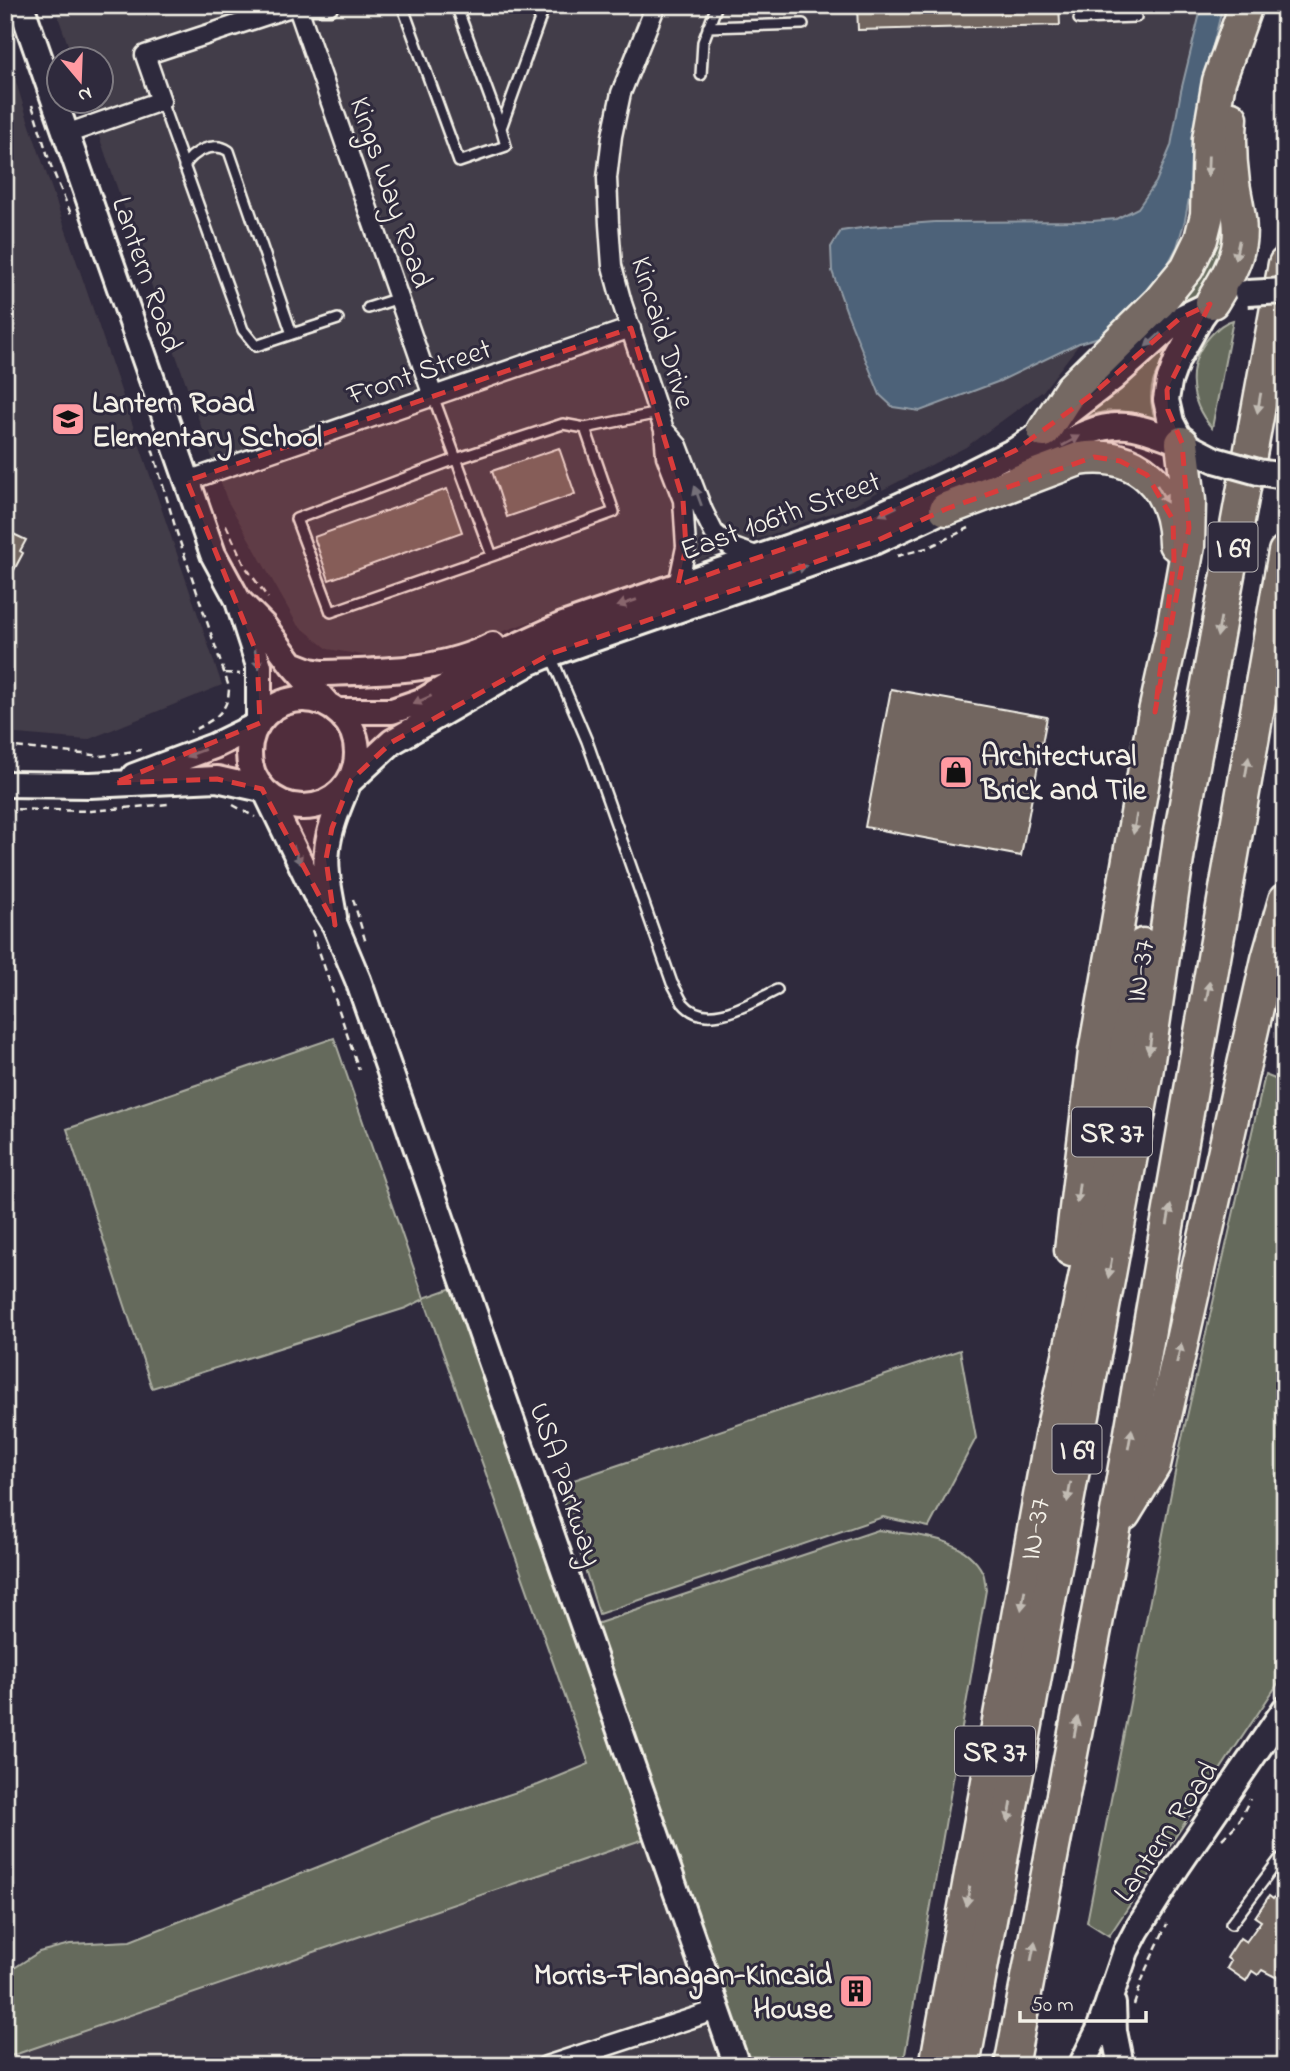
<svg xmlns="http://www.w3.org/2000/svg" width="1290" height="2071" viewBox="0 0 1290 2071" font-family="'Indie Flower',sans-serif">
  <style>
    .built { fill: #433c48 }
    .green { fill: #656a5c; stroke: #acaea2; stroke-width: 2 }
    .water { fill: #4e6279; stroke: #909ba5; stroke-width: 2 }
    .building { fill: #726661; stroke: #f4f1e8; stroke-width: 2 }
    .lines { fill: none; stroke-linecap: round; stroke-linejoin: round }
    .lane-casing { stroke: #f4f1e8; stroke-width: 14 }
    .street-casing { stroke: #f4f1e8; stroke-width: 23 }
    .secondary-casing { stroke: #f4f1e8; stroke-width: 30 }
    .highway-casing { stroke: #f4f1e8; stroke-width: 37 }
    .path { stroke: #f4f1e8; stroke-width: 2.5; stroke-dasharray: 7 5; stroke-linecap: butt }
    .lane { stroke: #2f2a3d; stroke-width: 9 }
    .street { stroke: #2f2a3d; stroke-width: 18 }
    .secondary { stroke: #2f2a3d; stroke-width: 24 }
    .highway { stroke: #756964; stroke-width: 32 }
    .secondary-bridge-casing { stroke: #f4f1e8; stroke-width: 30; stroke-linecap: butt }
    .secondary-bridge { stroke: #2f2a3d; stroke-width: 24 }
    .oneway { fill: #c1bbb3 }
    .oneway2 { fill: #747079 }
    .marked { fill: #d93c3b; fill-opacity: 0.2; stroke: #d93c3b; stroke-width: 5; stroke-dasharray: 14 9; stroke-linejoin: round }
    .labels { text-anchor: middle; stroke-width: 6; stroke-linejoin: round; paint-order: stroke }
    .shield { fill: #2f2a3d; stroke: #b9b5b5; stroke-width: 2 }
    .shield-label { font-size: 28px; font-weight: bold; fill: #f4f1e8 }
    .street-label { font-size: 30px; fill: #f4f1e8; stroke: #2f2a3d }
    .poi-label { font-size: 30px; font-weight: bold; fill: #f4f1e8; stroke: #2f2a3d; text-anchor: start }
  </style>
  <rect width="100%" height="100%" fill="#2f2a3d"/>
  <filter id="ink" filterUnits="userSpaceOnUse"><feTurbulence type="fractalNoise" baseFrequency=".0143" numOctaves="2"/><feDisplacementMap in="SourceGraphic" scale="14" xChannelSelector="R" yChannelSelector="G"/><feConvolveMatrix kernelMatrix="1 2 1 2 8 2 1 2 1" color-interpolation-filters="sRGB"/></filter>
  <g filter="url(#ink)">
    <path class="built" d="M54,5H1225L1147,256L1043,391L966,447L853,505L496,634L439,648L374,657L328,649L297,624L227,500L87,102H102V60L73,59Z
      M5,47L26,114L222,685L87,740L5,733Z
      M644,1839L656,1864L727,2066H5V2058Z"/>
    <path class="green" d="M1220,170L1225,249L1202,292L1173,307L1134,337Z
      M1233,320L1212,428C1188,401 1185,363 1211,335C1218,328 1224,322 1233,320Z
      M1170,344H1172L1173,348C1155,371 1145,389 1155,419C1123,411 1109,405 1077,422L1076,420Z
      M334,1038L424,1298L452,1288L618,1758L644,1839L5,2058V1974L39,1952L70,1944L130,1941L333,1861L426,1822L538,1785L589,1764L424,1299L406,1308L152,1388L67,1129Z
      M1265,1075L1285,1083V1673L1109,1936L1087,1922L1180,1447Z
      M960,1350L976,1438L929,1527L883,1517L599,1614L559,1485Z
      M878,1530C913,1535 965,1535 983,1573C985,1577 985,1585 986,1590L903,2066H750L596,1624Z"/>
    <path class="water" d="M1202,5H1223L1196,115L1190,193L1185,220L1177,247L1161,277L1109,334L1079,343L1000,381L920,411L893,407L880,395L847,313L832,271L831,247L841,231L868,227L935,222L1092,221L1116,219L1138,208L1156,182L1171,146L1181,91Z"/>
    <path class="building" d="M857,5H1059L1060,25L858,30Z
      M559,448L575,494L507,517L492,471Z
      M447,489L462,532L329,580L314,537Z
      M5,530L26,540L20,551L23,553L5,587Z
      M891,689L1047,717L1021,856L865,827Z
      M1285,1882V1970L1279,1979L1262,1970L1258,1975L1252,1971L1246,1981L1227,1968L1231,1961L1227,1958L1240,1938L1246,1942L1261,1921L1255,1917L1269,1896L1273,1899Z
      M850,1975L867,1977L862,2007L846,2005Z"/>
    <g class="lines">
      <g class="lane-casing">
        <path id="lane" d="M402,5L459,162L506,146L501,128
          M456,5L501,128L545,5
          M1079,19L1136,17
          M708,27L803,24
          M701,75L703,42L717,5
          M161,101L243,330L256,346L292,334L229,151C214,141 192,151 184,167
          M368,308L399,298
          M292,334L338,319
          M433,396L492,556L331,612L296,519L456,459L563,424L585,428L659,413
          M492,556L614,512L585,428
          M551,656L587,741L672,983C676,989 679,997 683,1003C707,1032 751,1002 777,990
          M1231,1924L1279,1860L1285,1856"/>
      </g>
      <g class="street-casing">
        <path id="street" d="M297,5L433,396
          M656,5L621,93L612,136L607,178L609,224L612,266L622,303L664,430L666,456L683,500L686,547L678,585
          M66,134L161,101L145,55L297,5H329
          M664,430L678,446L703,511L714,533L731,547L759,557
          M187,481L631,328
          M546,2066L717,2010"/>
      </g>
      <g class="secondary-casing">
        <path id="secondary" d="M21,5L213,554L238,600L263,625L292,664L327,704
          M1212,302L1201,317L1177,360L1169,382L1166,400L1171,422L1182,443L1215,460
          M1020,470C1055,451 1091,419 1134,427C1150,430 1165,437 1181,442
          M239,604L259,666V721
          M292,664L310,671L322,673C380,671 441,672 493,645
          M249 753a54 54 0 1 1 108 0a54 54 0 1 1-108 0Z
          M337,711H392L424,700L508,650L563,625L873,518L950,483L1016,450L1044,431L1112,379L1180,318L1210,304
          M134,776L214,746L257,725
          M351,780L392,742L529,663L550,654L876,541L960,502
          M5,784L90,785L217,779L262,789
          M267,794L315,893L335,925L358,980L737,2066
          M334,917C331,896 324,872 327,850C329,828 339,806 347,786
          M1113,2004L1114,2031L1121,2066
          M1081,2066L1099,2030L1126,1951L1137,1930L1177,1867L1285,1709"/>
      </g>
      <g class="highway-casing">
        <g id="highway">
          <path d="M1212,302C1223,284 1236,264 1239,243C1242,223 1236,203 1233,183C1230,161 1229,140 1231,118"/>
          <path d="M1044,431L1071,389L1159,302L1177,280L1187,268L1201,239L1207,215L1209,139L1219,81L1246,5"/>
          <path d="M946,509L1079,459C1137,450 1174,486 1175,544"/>
          <path d="M1071,1250L1095,1052L1155,712L1172,635L1188,546L1189,501L1182,443"/>
          <path d="M1124,1514L1154,1465L1245,1060L1268,959L1285,900"/>
          <path id="s1" d="M936,2066L1051,1436C1089,1274 1117,1110 1143,945"/>
          <path d="M963,2066L1146,1074L1181,831L1285,264"/>
          <path d="M1011,2066L1114,1530L1285,552"/>
        </g>
      </g>
      <path class="path" d="M32,105L51,166L71,214
        M149,438L177,533L229,687C229,714 211,721 190,732
        M226,525L245,566L268,598
        M897,556L927,548L969,528
        M225,673L240,674
        M5,746L102,756L141,750
        M233,805L255,817
        M5,809L91,811L169,804
        M353,899L366,943
        M312,930L359,1070
        M1222,1839L1238,1823L1250,1799
        M1134,2005L1146,1969L1167,1924"/>
      <use href="#lane" class="lane"/>
      <use href="#street" class="street"/>
      <use href="#secondary" class="secondary"/>
      <use href="#highway" class="highway"/>
      <g class="secondary-bridge-casing">
        <path id="secondary-bridge" d="M1247,293L1285,291
          M1215,460L1258,472L1285,476"/>
      </g>
      <use href="#secondary-bridge" class="secondary-bridge"/>
    </g>
    <defs><path id="oneway-solid" d="M-6-.8H1V-3.2L6.5 0L1 3.2V.8H-6Z" transform="scale(1.75)"/></defs>
    <g class="oneway">
      <use href="#oneway-solid" transform="translate(1208 166) rotate(92)"/>
      <use href="#oneway-solid" transform="translate(1237 250) rotate(102)"/>
      <use href="#oneway-solid" transform="translate(1259 403) rotate(100)"/>
      <use href="#oneway-solid" transform="translate(1162 494) rotate(60)"/>
      <use href="#oneway-solid" transform="translate(1219 627) rotate(100)"/>
      <use href="#oneway-solid" transform="translate(1247 767) rotate(-80)"/>
      <use href="#oneway-solid" transform="translate(1135 824) rotate(100)"/>
      <use href="#oneway-solid" transform="translate(1208 991) rotate(-80)"/>
      <use href="#oneway-solid" transform="translate(1150 1044) rotate(98)"/>
      <use href="#oneway-solid" transform="translate(1078 1193) rotate(97)"/>
      <use href="#oneway-solid" transform="translate(1169 1215) rotate(-80)"/>
      <use href="#oneway-solid" transform="translate(1110 1268) rotate(100)"/>
      <use href="#oneway-solid" transform="translate(1179 1353) rotate(-77)"/>
      <use href="#oneway-solid" transform="translate(1130 1439) rotate(-80)"/>
      <use href="#oneway-solid" transform="translate(1069 1492) rotate(100)"/>
      <use href="#oneway-solid" transform="translate(1023 1600) rotate(100)"/>
      <use href="#oneway-solid" transform="translate(1076 1727) rotate(-79)"/>
      <use href="#oneway-solid" transform="translate(1010 1812) rotate(100)"/>
      <use href="#oneway-solid" transform="translate(968 1896) rotate(100)"/>
      <use href="#oneway-solid" transform="translate(1033 1951) rotate(-79)"/>
    </g>
    <g class="oneway2">
      <use href="#oneway-solid" transform="translate(1153 340) rotate(138)"/>
      <use href="#oneway-solid" transform="translate(1071 441) rotate(-29)"/>
      <use href="#oneway-solid" transform="translate(698 496) rotate(-110)"/>
      <use href="#oneway-solid" transform="translate(888 511) rotate(155)"/>
      <use href="#oneway-solid" transform="translate(797 569) rotate(-19)"/>
      <use href="#oneway-solid" transform="translate(627 603) rotate(161)"/>
      <use href="#oneway-solid" transform="translate(257 659) rotate(77)"/>
      <use href="#oneway-solid" transform="translate(422 700) rotate(156)"/>
      <use href="#oneway-solid" transform="translate(195 753) rotate(160)"/>
      <use href="#oneway-solid" transform="translate(297 855) rotate(66)"/>
    </g>
  </g>
  <path class="marked" d="M1210,304L1167,390L1168,410L1182,443L1189,528L1155,712L1174,560L1173,520L1147,475L1120,461L1094,457L946,509L876,541L550,654L392,742L351,780L332,828L326,859L335,925L262,789L217,779L114,783L260,723L257,654L187,481L631,328L683,500L686,547L678,585L873,518L1016,450L1094,393L1180,318Z"/>
  <defs>
    <g id="school-square" transform="scale(1.75)"><rect x="-9" y="-9" width="18" height="18" rx="4" fill="#ff9aa2" stroke="#2f2a3d"/><path d="M0-5L7-2L0 1L-7-2ZM-4 1L0 2.5L4 1V4Q0 6-4 4Z" fill="#111"/></g>
    <g id="shop-square" transform="scale(1.75)"><rect x="-9" y="-9" width="18" height="18" rx="4" fill="#ff9aa2" stroke="#2f2a3d"/><path d="M-5-2.5h2.3a2.7 3.5 0 0 1 5.4 0H5L5.5 6h-11ZM-1.5-2.5h3a1.5 2.3 0 0 0-3 0Z" fill="#111"/></g>
    <g id="building-square" transform="scale(1.75)"><rect x="-9" y="-9" width="18" height="18" rx="4" fill="#ff9aa2" stroke="#2f2a3d"/><path d="M-4-6H4V6H1V3H-1V6H-4ZM-2.5-4.3h1.7v1.8h-1.7ZM.8-4.3h1.7v1.8H.8ZM-2.5-1h1.7V.8h-1.7ZM.8-1h1.7V.8H.8Z" fill="#111"/></g>
  </defs>
  <g fill-rule="evenodd">
    <use href="#school-square" x="68" y="419"/>
    <use href="#shop-square" x="956" y="772"/>
    <use href="#building-square" x="856" y="1991"/>
  </g>
  <g class="labels">
    <g class="shield">
      <rect x="1208.5" y="522.5" width="49" height="49" rx="5"/>
      <rect x="1072" y="1107.5" width="80" height="49" rx="5"/>
      <rect x="1052.5" y="1424.5" width="49" height="49" rx="5"/>
      <rect x="955" y="1726.5" width="80" height="49" rx="5"/>
    </g>
    <g class="shield-label">
      <text x="1233" y="557">I 69</text>
      <text x="1112" y="1142">SR 37</text>
      <text x="1077" y="1459">I 69</text>
      <text x="995" y="1761">SR 37</text>
    </g>
    <g class="street-label">
      <text transform="translate(392 192) rotate(71)" y="10">Kings Way Road</text>
      <text transform="translate(148 274) rotate(71)" y="10">Lantern Road</text>
      <text transform="translate(664 332) rotate(73)" y="10">Kincaid Drive</text>
      <text transform="translate(419 371) rotate(-19)" y="10">Front Street</text>
      <text transform="translate(780 515) rotate(-20)" y="10">East 106th Street</text>
      <text transform="translate(1139 971) rotate(-81)" y="10">IN-37</text>
      <text transform="translate(567 1484) rotate(71)" y="10">USA Parkway</text>
      <text dy="10" stroke="none"><textPath href="#s1" startOffset="546">IN-37</textPath></text>
      <text transform="translate(1165 1831) rotate(-56)" y="10">Lantern Road</text>
    </g>
    <g class="poi-label">
      <text x="92" y="412">Lantern Road<tspan x="92" dy="34">Elementary School</tspan></text>
      <text x="981" y="765">Architectural<tspan x="981" dy="34">Brick and Tile</tspan></text>
      <text x="832" y="1984" text-anchor="end">Morris-Flanagan-Kincaid<tspan x="832" dy="34">House</tspan></text>
    </g>
  </g>
  <rect width="1290" height="2071" fill="none" stroke="#2f2a3d" stroke-width="28"/>
  <rect x="14" y="14" width="1262" height="2043" fill="none" stroke="#f4f1e8" stroke-width="2.5" filter="url(#ink)"/>
  <g transform="translate(80 80) rotate(161)"><circle r="33" fill="#2f2a3d" stroke="#7e7a81" stroke-width="2"/>
  <path d="M0-5L12 26L0 18L-12 26Z" fill="#ff9aa2"/>
  <text y="-10" font-size="19" font-weight="bold" text-anchor="middle" fill="#f4f1e8">N</text>
  </g>
  <path d="M1020 2011v10h126v-10" fill="none" stroke="#f4f1e8" stroke-width="3.5"/>
  <text x="1031" y="2011" font-size="21" fill="#f4f1e8" stroke="#2f2a3d" stroke-width="5" paint-order="stroke">50 m</text>
</svg>
